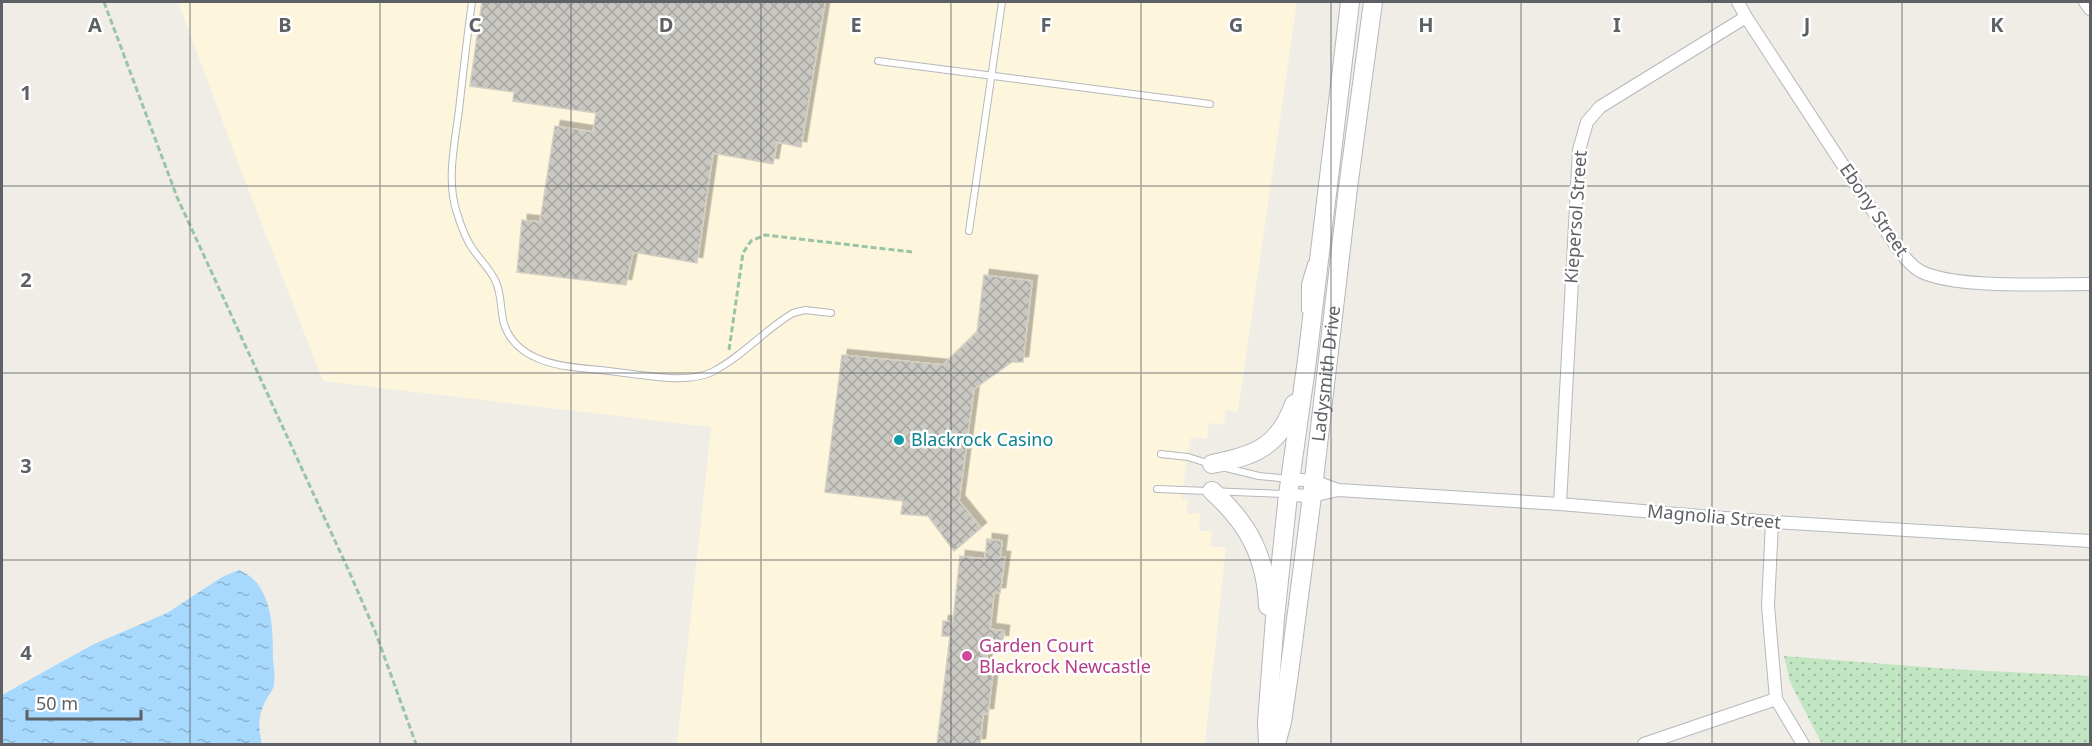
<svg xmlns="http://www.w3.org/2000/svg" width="2092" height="746" viewBox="0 0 2092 746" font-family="'Noto Sans',sans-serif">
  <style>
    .commercial { fill: #fdf5dc }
    .park { fill: url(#park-dots) }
    .water { fill: url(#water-ripples) }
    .building { fill: url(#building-cross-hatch); stroke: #d4cec3; stroke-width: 1.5; filter: url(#shadow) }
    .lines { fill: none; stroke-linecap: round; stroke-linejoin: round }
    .lane-casing { stroke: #b5b8bc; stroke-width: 8 }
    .street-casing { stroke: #b5b8bc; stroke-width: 14 }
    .secondary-casing { stroke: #b4b8bc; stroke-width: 20 }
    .path { stroke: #99c5a6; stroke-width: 3; stroke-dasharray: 6 3; stroke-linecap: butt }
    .lane { stroke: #fff; stroke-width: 6 }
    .street { stroke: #fff; stroke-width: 12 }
    .secondary { stroke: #fff; stroke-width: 18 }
    .grid { fill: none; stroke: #5d6165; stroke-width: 1.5; stroke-opacity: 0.55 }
    .culture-dot { fill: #0f9aa8; stroke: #fff; stroke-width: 2 }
    .hotel-dot { fill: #d1479c; stroke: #fff; stroke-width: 2 }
    .labels { text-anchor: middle; stroke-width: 5; stroke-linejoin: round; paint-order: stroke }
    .street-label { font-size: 18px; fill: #5d6165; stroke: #fff }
    .culture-label { font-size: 18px; fill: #0d838f; stroke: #fff; text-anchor: start }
    .hotel-label { font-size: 18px; fill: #b23c85; stroke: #fff; text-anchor: start }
    .grid-label { font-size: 20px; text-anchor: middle; font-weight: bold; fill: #5d6165; stroke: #fff; stroke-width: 5; stroke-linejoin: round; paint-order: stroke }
  </style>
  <defs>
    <pattern id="park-dots" width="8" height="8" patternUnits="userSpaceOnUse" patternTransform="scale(1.5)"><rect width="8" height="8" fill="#c2e6c2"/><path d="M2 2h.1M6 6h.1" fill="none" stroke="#a1bea1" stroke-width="1.8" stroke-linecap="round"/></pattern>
    <pattern id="water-ripples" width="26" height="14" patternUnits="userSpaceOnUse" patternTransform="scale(1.5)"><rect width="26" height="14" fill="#a7d9fe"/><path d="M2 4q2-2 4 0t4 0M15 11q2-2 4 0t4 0" fill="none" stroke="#8bb3d1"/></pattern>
    <pattern id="building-cross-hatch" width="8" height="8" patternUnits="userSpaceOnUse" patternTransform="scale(1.5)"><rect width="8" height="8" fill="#cac8c2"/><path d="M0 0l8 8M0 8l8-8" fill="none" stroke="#a7a6a1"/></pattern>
    <filter id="shadow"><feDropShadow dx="5.5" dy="-5.5" stdDeviation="0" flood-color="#0004"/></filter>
  </defs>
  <rect width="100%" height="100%" fill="#efede5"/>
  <path class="commercial" d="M178,2H1297L1238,412L1226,410L1224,425L1209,423L1207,439L1191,437L1181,499L1188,500L1187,514L1200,513L1199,531H1212L1211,547H1226L1205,744H677L711,427L323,381L240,168Z"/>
  <path class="park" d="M1784,656L1950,669L2090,676V744H1822L1790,682Z"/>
  <path class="water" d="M239,570C273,584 273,628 273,660C274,667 275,676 274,683C274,689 269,695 266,700C258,715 258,728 262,744H2V695L92,645L167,613L222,577Z"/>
  <path class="building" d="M482,2H825L801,147L777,142L773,164L713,153L697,263L633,252L626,285L517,272L522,220L540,222L555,126L593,132L596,113L513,101L514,92L470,86Z
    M984,275L1032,281L1023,362H1012L974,389L959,501L981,528L954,551L928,516L901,514L903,501L825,492L842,355L943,365L977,332Z
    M987,539L1002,541L1000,557H1005L1000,593H994L990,629L1004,631L1003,641L989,639L985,671L993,672L988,714H983L980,744H937L950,636H942L943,621L953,622L960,556L985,559Z"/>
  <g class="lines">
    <g class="lane-casing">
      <path id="lane" d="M472,2C467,37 463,74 459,110C455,142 446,181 457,213C460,223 464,234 469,243C476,256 488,266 495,280C502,293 500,310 504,324C518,367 572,367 609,371C638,374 686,385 712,372C742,357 764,330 793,313L805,310L831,313
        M878,61L1210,104
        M969,231L1002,2
        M1305,310V284L1311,264
        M1161,454L1188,457L1210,464
        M1222,467L1259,476L1289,479
        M1157,489L1285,494"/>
    </g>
    <g class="street-casing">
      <path id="street" d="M1738,2L1746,17L1892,240C1900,251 1908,264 1920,271C1954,289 2049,284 2090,284
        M2085,2L2090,9
        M1290,479L1314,481L1338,490L1560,504L1772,522L2090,541
        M1288,495L1312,496L1338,490
        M1560,504L1579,150L1587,122L1600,107L1746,17
        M1772,522L1768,606L1776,699L1803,744
        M1644,744L1776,699"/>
    </g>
    <g class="secondary-casing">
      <g id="secondary">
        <path d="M1212,464C1254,456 1279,447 1294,404"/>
        <path d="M1212,491C1248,523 1266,556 1268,606"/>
        <path d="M1268,744L1267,722L1275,618L1288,495L1307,360L1350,2"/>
        <path id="s1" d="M1276,744L1282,722L1290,666L1312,496L1348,188L1373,2"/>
      </g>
    </g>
    <path class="path" d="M104,2L177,197L348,569L375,631L416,744
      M729,350L743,253L751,241L765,235L912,252"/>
    <use href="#lane" class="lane"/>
    <use href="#street" class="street"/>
    <use href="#secondary" class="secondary"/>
  </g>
  <path class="grid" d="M190,2V744M380,2V744M571,2V744M761,2V744M951,2V744M1141,2V744M1331,2V744M1521,2V744M1712,2V744M1902,2V744M2,186H2090M2,373H2090M2,560H2090"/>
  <circle class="culture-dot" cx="899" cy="440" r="6"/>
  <circle class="hotel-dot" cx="967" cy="656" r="6"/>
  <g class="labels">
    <g class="street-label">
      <text transform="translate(1874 210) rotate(56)" y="6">Ebony Street</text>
      <text transform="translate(1576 217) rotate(-86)" y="6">Kiepersol Street</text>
      <text dy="6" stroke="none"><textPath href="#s1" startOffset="374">Ladysmith Drive</textPath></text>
      <text transform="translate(1714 517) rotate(5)" y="6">Magnolia Street</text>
    </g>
    <g class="culture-label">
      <text x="911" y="446">Blackrock Casino</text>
    </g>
    <g class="hotel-label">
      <text x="979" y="652">Garden Court<tspan x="979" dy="21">Blackrock Newcastle</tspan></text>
    </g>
  </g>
  <g class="grid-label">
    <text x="95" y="32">A</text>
    <text x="285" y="32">B</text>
    <text x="475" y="32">C</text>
    <text x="666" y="32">D</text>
    <text x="856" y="32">E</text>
    <text x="1046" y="32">F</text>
    <text x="1236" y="32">G</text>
    <text x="1426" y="32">H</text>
    <text x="1617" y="32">I</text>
    <text x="1807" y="32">J</text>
    <text x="1997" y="32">K</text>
    <text x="26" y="100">1</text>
    <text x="26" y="287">2</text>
    <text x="26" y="473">3</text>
    <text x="26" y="660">4</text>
  </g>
  <rect width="2092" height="746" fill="none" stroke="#5d6165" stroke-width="6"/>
  <path d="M27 710v9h114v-9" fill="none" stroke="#5d6165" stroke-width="3"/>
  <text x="36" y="710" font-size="18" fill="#5d6165" stroke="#ffffff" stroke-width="4.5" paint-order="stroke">50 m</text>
</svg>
